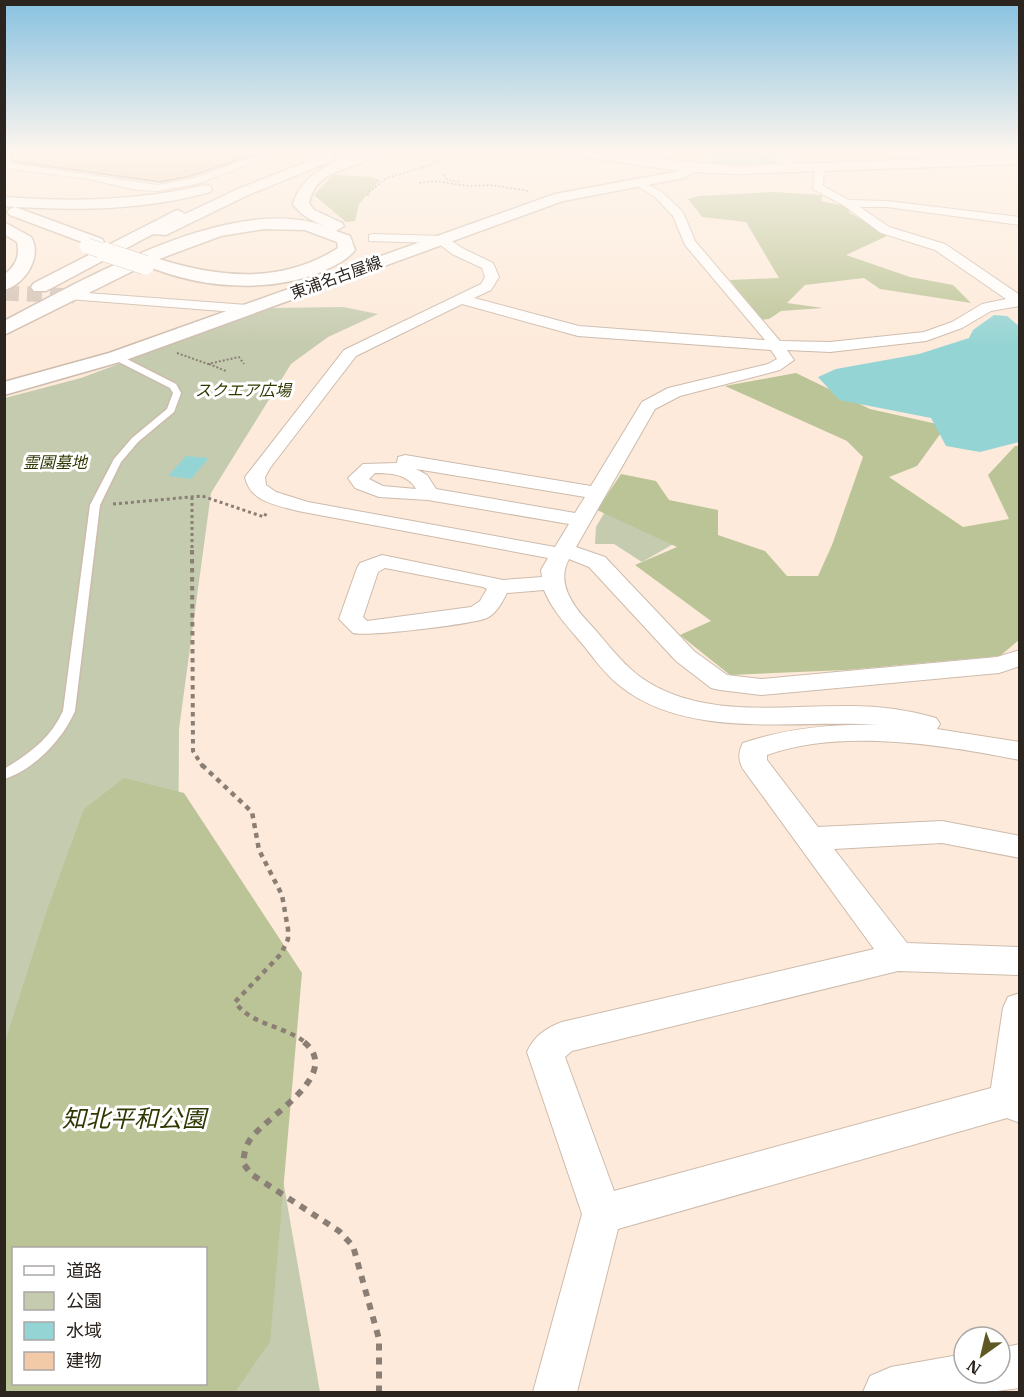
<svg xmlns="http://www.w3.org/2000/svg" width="1024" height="1397" viewBox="0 0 1024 1397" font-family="'IBM Plex Serif','Noto Sans JP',serif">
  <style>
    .green { fill: #c5cbaf; fill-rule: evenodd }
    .forest { fill: #bbc496; fill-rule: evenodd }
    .water { fill: #95d4d4 }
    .building { fill: #f2caa8; stroke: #99887a; stroke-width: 1.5 }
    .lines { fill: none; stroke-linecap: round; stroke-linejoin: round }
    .minor-tunnel { stroke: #d3c2b5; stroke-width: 15; stroke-dasharray: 15 8; stroke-linecap: butt }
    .service-casing { stroke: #cdbbac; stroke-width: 3 }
    .minor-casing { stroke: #cdbbac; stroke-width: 2 }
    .primary-casing { stroke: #cdbbac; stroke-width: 3 }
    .motorway-casing { stroke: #cdbbac; stroke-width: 3 }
    .path-far5 { stroke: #8b7f75; stroke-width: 1.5; stroke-dasharray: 2 2; stroke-linecap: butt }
    .path-far4 { stroke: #8b7f75; stroke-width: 2; stroke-dasharray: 2 2; stroke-linecap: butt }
    .path-far3 { stroke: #8b7f75; stroke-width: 3; stroke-dasharray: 3 3; stroke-linecap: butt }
    .path-far2 { stroke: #8b7f75; stroke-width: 4; stroke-dasharray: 4.5 4.5; stroke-linecap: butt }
    .path-far1 { stroke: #8b7f75; stroke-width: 4.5; stroke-dasharray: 5 5; stroke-linecap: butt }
    .path { stroke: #8b7f75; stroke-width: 6; stroke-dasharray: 7 7; stroke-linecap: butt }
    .service { fill: #fff; fill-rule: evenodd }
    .minor { fill: #fff; fill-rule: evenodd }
    .primary { fill: #fff; fill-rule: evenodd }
    .motorway { fill: #fff; fill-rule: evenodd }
    .motorway-bridge-far1-casing { stroke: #cdbbac; stroke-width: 16; stroke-linecap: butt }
    .motorway-bridge-casing { stroke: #cdbbac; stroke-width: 20; stroke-linecap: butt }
    .motorway-bridge-far1 { stroke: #fff; stroke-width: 15 }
    .motorway-bridge { stroke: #fff; stroke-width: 19 }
    .labels { text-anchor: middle; stroke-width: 6; stroke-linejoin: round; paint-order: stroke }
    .far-street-label { font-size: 16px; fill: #2b241f; stroke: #fff }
    .far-park-label { font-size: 16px; font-style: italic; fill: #303700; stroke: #fff }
    .near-park-label { font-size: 24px; font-style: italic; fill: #303700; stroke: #fff }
  </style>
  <rect width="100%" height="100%" fill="#fdeada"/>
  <path class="green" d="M343,307L378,314L328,337L291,364L211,493L179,729L178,899L269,1100L320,1392H5V398L81,378L269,308ZM14,1248H206V1384H14Z
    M606,510L677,542L642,562L614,544H595L596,527Z"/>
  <path class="forest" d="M333,175L372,177L380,180L359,204L355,221L346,222L314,195Z
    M773,192L823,195L821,201L845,206L850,213L889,235L846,255L910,277L953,285L971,303L880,289L864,278L805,285L787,303L823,308L781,311L769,319L759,320L730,280L779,278L746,222L702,217L688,199L699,196Z
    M796,373L870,409L946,426L917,466L889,477L963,527L1009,519L988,475L1015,446H1019V640L1000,656L846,670L730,675L680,635L711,621L635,565L677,547L597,510L621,474L656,481L669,500L718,510V535L765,551L787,576H818L832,545L863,457L847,441L725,386Z
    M124,778L184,793L302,973L270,1342L235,1392H5V1042L47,910L84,809ZM206,1248V1384H14V1248Z"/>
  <path class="water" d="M707,151H776L777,164H760V167L708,165Z
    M994,315L1007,316L1019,326V442L980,452L946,446L931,418L839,400L818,377L836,369L919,354L969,338L973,330Z
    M186,456L209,458L191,479L168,476Z"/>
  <path class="building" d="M13,151H256L257,153L191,176L160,182L12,161Z"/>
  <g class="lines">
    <path class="minor-tunnel" d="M4,293L74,296"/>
    <g class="service-casing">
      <path id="service" d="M113,355H119L176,384L181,393L174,412L138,442L121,462L100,505L75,711C63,739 34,770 4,779V769C29,754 51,738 63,711L90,505L114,459L132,438L167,409L173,393L170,388L113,359Z"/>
    </g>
    <g class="minor-casing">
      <path id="minor" d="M269,151H283L200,183L158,191L137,190L88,179L4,168V162L158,185L194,178Z
        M783,151H793L794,172L785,170Z
        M815,166L824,168L823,186L849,200L887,201L1020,217V225L887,207H860L889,227L945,244L1020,295V306L991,311L962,328L926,341L830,352L787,350L794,360L780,370L680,396L655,409L576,547L605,557L694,651L727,675L761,679L997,657L1020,650V666L999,673L761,695L720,690L711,688L676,661L589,567L569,559C556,582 572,605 589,623C605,640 619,661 639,676C699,720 781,705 851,706C880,706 909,710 936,718L940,724L937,729L1020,742V760C944,745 841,728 767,755V760L818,827L942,821L1020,836V858L942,843L834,849L907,943L1020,947V975L898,971L572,1051L565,1057L614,1191L991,1088L1003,1008L1008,997L1020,993V1123L1007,1118L618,1229L577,1392H533L582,1214L527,1052C534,1036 546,1028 562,1022L874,949L743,769C738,760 738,752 743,743C788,728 831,724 878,725C797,719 689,741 620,686C606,675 595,660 584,646C569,628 553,612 544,590L507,593C502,602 497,613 487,618C473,624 368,637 353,633L339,619L357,568L360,563L382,555L503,580L542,577L541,570L548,558L298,511C276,505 250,502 245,477L344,350L481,284L485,277L482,268L452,254L438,243L369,241V235L373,234L445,236L462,248L493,263L499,277L491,290L474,298L579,326L765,340L685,245L673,216L655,197L634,184V180L638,179L663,193L683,212L695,241L780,341L830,342L924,332L952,322L982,304L1006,299L935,250L881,233L843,205L813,189ZM462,304L578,336L771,350L777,359L768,364L668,388L642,402L591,486L405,455L398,457L397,463L363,464L348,478L355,488L379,497L428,500L569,524L555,547L308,502L276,492L266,485L265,477L270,468L356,356ZM416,469L585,497L575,513L436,489L427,475ZM375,473C390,473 408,474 416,489L383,486L369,479ZM385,568L483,587L487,589L480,601L471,607L367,621L363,617L378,572Z
        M74,292L247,305L254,309L247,313L69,299V293Z
        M1020,1344V1388L989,1392H863L870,1376L891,1367L964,1354V1373H1000V1348Z"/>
    </g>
    <g class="primary-casing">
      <path id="primary" d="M563,151C621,151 678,163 737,166L1020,156V164L737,174L694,172L684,178L563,201L123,361L4,395V382L109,353L555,194L680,171L569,155Z"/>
    </g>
    <g class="motorway-casing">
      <path id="motorway" d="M363,151H381C359,172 318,164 309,203L314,210L342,223L344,226L336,231L350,236L355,250C348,260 332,267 321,272C266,294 198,288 145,265L4,335V321C85,279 232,193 324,226C311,220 302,216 293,204C302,172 334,162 363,151ZM264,229L305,230L337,242L338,248C282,284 220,278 159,259L221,236Z
        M329,153L334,154V160L248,195L166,235L153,234L46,291H34L31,287L34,283L173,212L178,210L185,214L238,189Z
        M205,185L210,186L212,189L210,192C142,211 74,211 4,206V197C73,202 138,201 205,185Z
        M15,207L102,239L104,242L96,247L90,245L10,215L7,212L10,209Z
        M4,222L31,237C43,256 25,285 4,290V275C16,265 20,257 17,242L4,234Z"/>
    </g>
    <path class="path-far5" d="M444,175L446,179L459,182
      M419,183L435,181L469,186L491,185L528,191
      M368,196V193L387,178L440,162L410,151"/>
    <path class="path-far4" d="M177,353L208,364L239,357L244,364
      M209,364L226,371"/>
    <path class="path-far3" d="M192,497V552
      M113,504L202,496L264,517L267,512"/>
    <path class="path-far2" d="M192,550L193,751L203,767"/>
    <path class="path-far1" d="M202,765L252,812L259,850L282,895L288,929V939L281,954L235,1002C252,1026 284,1025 306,1043"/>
    <path class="path" d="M304,1042C343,1074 270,1114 252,1137C246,1144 244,1154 243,1163L251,1174L339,1231L353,1246L379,1339V1392"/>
    <use href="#service" class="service"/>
    <use href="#minor" class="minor"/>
    <use href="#primary" class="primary"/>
    <use href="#motorway" class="motorway"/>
    <g class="motorway-bridge-far1-casing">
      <path id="motorway-bridge-far1" d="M87,246L110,253"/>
    </g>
    <g class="motorway-bridge-casing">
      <path id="motorway-bridge" d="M105,252L145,265"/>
    </g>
    <use href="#motorway-bridge-far1" class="motorway-bridge-far1"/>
    <use href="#motorway-bridge" class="motorway-bridge"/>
  </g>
  <linearGradient id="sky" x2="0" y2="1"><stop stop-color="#87c1e0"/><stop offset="0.44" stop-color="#fef6ee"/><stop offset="1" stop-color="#fef6ee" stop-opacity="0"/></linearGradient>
  <rect width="1024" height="346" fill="url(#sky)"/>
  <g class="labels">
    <g class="far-street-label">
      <text transform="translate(336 277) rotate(-20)" y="6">東浦名古屋線</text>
    </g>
    <g class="far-park-label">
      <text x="243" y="396">スクエア広場</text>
      <text x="55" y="468">霊園墓地</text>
    </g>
    <g class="near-park-label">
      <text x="134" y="1127">知北平和公園</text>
    </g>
  </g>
  <rect width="1024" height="1397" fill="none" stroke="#2b241f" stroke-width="12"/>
  <rect x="12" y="1247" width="195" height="138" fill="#ffffff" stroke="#aaa7a5" stroke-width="1.5"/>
  <rect x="24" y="1266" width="30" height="9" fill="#ffffff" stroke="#aaa7a5" stroke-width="1.5"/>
  <text x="66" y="1277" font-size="18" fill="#2b241f">道路</text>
  <rect x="24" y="1292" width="30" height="18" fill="#c5cbaf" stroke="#aaa7a5" stroke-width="1.5"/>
  <text x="66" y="1307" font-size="18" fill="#2b241f">公園</text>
  <rect x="24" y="1322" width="30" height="18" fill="#95d4d4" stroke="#aaa7a5" stroke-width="1.5"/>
  <text x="66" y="1337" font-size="18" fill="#2b241f">水域</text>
  <rect x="24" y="1352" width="30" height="18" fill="#f2caa8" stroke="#aaa7a5" stroke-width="1.5"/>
  <text x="66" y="1367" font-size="18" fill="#2b241f">建物</text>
  <g transform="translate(982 1355) rotate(214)"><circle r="28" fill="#ffffff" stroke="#aaa7a5" stroke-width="1.5"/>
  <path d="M0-4.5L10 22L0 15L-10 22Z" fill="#5d5824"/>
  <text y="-9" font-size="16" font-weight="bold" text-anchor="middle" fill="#2b241f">N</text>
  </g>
</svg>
